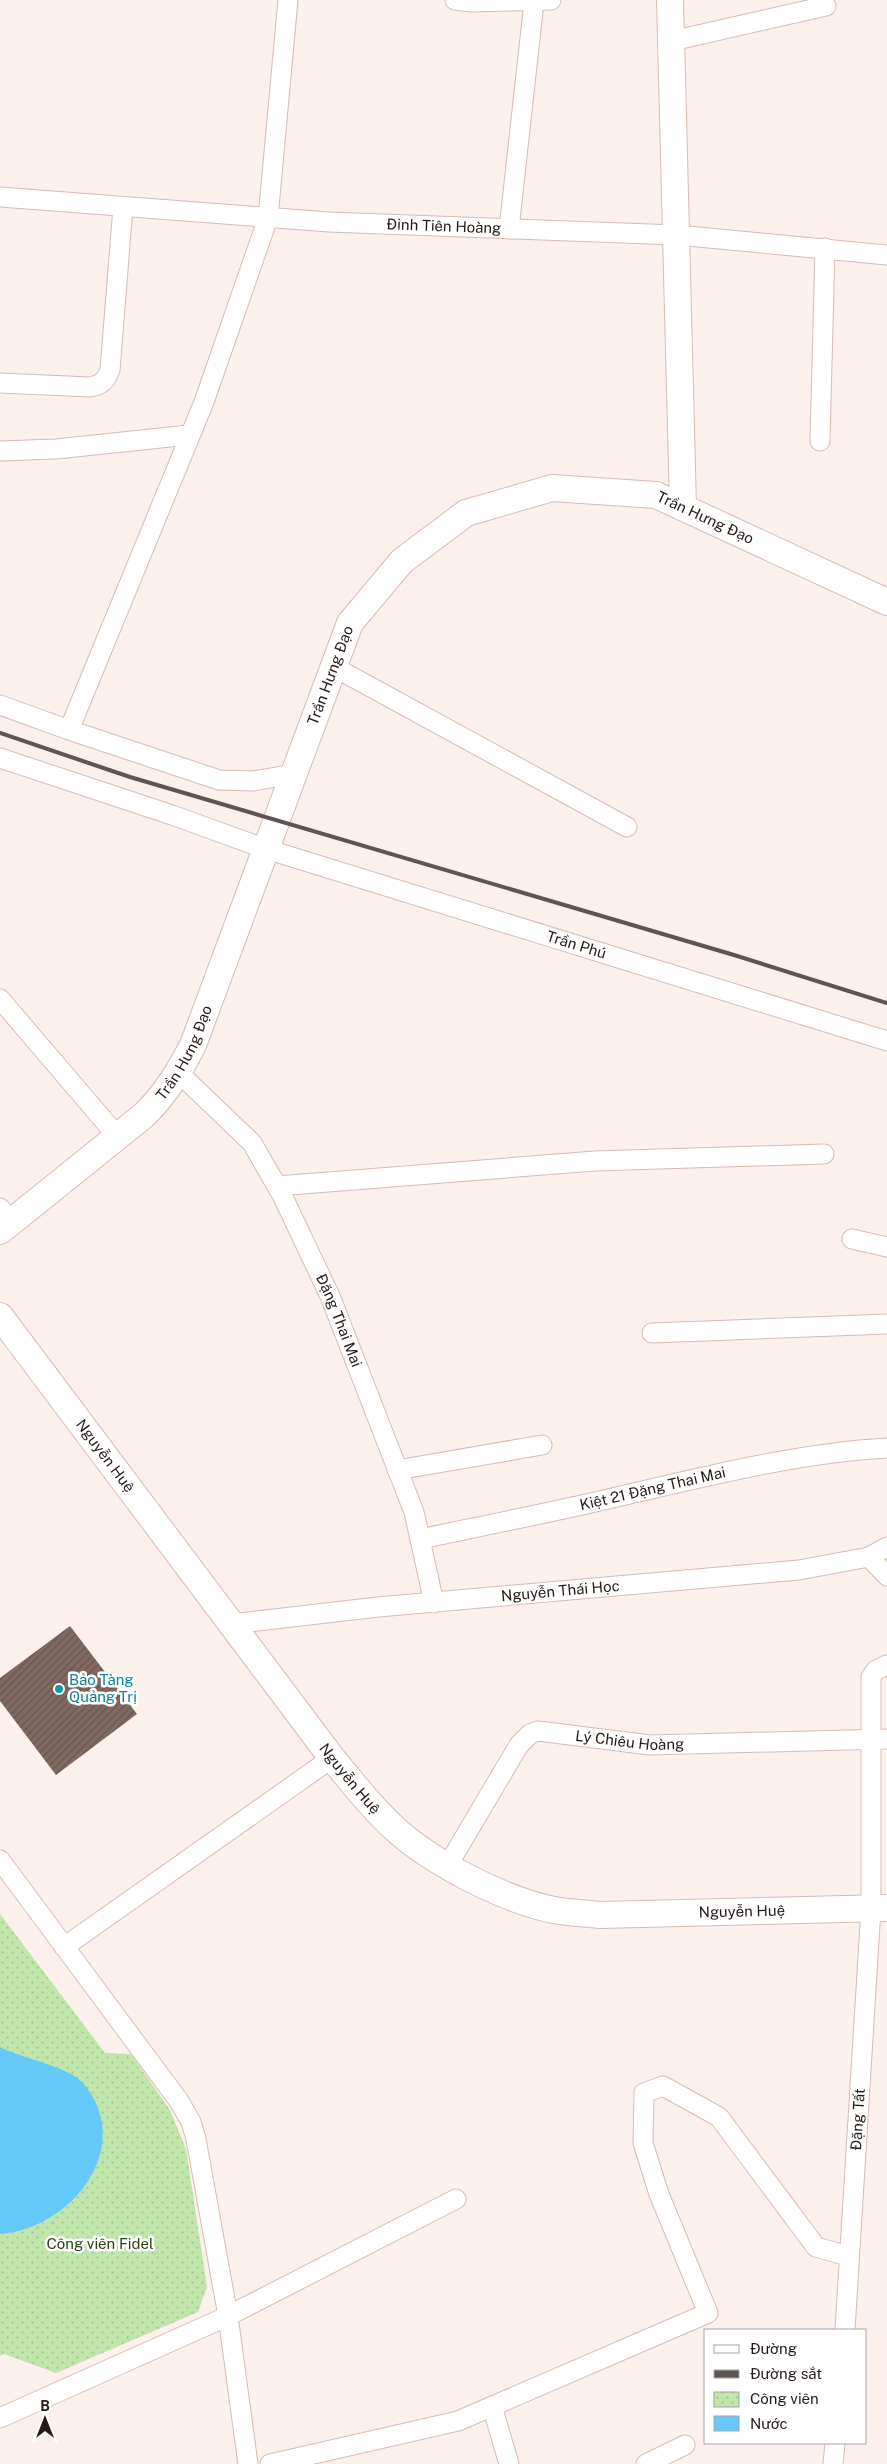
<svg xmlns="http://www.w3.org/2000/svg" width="887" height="2464" viewBox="0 0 887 2464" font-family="'Public Sans',sans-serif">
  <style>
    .park { fill: url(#park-dots) }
    .water { fill: #65c9fb }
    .building { fill: url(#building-hatch) }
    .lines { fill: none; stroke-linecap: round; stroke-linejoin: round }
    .street-casing { stroke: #d6bcb3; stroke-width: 21 }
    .secondary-casing { stroke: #d6bcb3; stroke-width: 28 }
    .street { stroke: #fff; stroke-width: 19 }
    .secondary { stroke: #fff; stroke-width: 26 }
    .rail { stroke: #5e5451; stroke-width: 4 }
    .culture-dot { fill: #0f9aa8; stroke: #fff; stroke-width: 2 }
    .labels { text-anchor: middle; stroke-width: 5; stroke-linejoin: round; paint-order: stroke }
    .street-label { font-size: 15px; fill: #241b18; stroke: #fff }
    .culture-label { font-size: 15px; fill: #0d838f; stroke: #fff; text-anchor: start }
    .park-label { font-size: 15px; fill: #26440e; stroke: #fff }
  </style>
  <defs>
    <pattern id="park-dots" width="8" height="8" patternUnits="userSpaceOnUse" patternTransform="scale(1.25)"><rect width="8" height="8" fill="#c0e6ab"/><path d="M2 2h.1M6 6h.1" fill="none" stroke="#a5c592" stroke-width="1.8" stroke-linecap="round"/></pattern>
    <pattern id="building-hatch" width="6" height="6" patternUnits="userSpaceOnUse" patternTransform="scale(1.25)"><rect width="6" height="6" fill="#806961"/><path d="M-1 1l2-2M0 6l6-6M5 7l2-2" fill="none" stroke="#69564f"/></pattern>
  </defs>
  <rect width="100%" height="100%" fill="#fbf0ec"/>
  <path class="park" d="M0,1914L105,2053L131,2054L170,2110L186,2149L207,2287L198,2312L56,2373L4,2354L0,2356Z"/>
  <path class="water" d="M0,2047C20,2058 70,2067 83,2083C137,2147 71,2229 0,2234Z"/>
  <path class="building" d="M70,1626L137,1714L56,1775L0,1701V1678Z"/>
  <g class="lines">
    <g class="street-casing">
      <g id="street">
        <path d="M455,0L472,2L551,0"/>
        <path d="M672,41L826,6"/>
        <path id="s1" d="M0,197L329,222L677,235L887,255"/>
        <path d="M509,229L534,2"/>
        <path d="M0,383L90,387C101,385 106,381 110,370L123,207"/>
        <path d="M820,441L825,248"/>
        <path d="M0,451L56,449L189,435"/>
        <path d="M334,667L627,827"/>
        <path d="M0,705L69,730L219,780L253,781L294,774"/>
        <path d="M69,730L204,402L268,218L288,0"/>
        <path id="s2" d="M0,758L172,815L266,849L887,1041"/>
        <path d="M0,999L118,1137"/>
        <path id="s3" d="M179,1073L252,1143L282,1195L330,1296L414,1512L434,1603"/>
        <path d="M277,1186L595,1161L824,1154"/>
        <path d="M0,1208L12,1222"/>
        <path d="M852,1239L887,1247"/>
        <path d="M652,1333L887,1324"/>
        <path d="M397,1470L542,1445"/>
        <path id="s4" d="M420,1539C487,1525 554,1512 621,1496C708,1476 798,1453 887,1448"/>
        <path d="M869,1557L887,1576"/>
        <path id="s5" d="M231,1624L378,1607L799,1570L869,1557L887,1547"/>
        <path d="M0,1860L179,2101L191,2122L196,2139L228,2316L248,2464"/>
        <path id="s6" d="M448,1865L519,1745L530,1734L538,1731L650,1745L887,1739"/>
        <path d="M64,1947L332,1758"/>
        <path id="s7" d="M845,2330L871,1908V1677L876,1670L887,1665"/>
        <path d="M492,2406L509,2464"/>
        <path d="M0,2418L228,2316L456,2199"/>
        <path d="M270,2464L458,2421L708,2313L659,2194L643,2143L644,2093L663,2086L719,2117L816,2247L848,2256"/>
        <path d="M646,2464L685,2445"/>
        <path d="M833,2464L835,2443"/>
      </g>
    </g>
    <g class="secondary-casing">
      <g id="secondary">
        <path d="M670,0L683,507"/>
        <path id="s8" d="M0,1231L143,1116C165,1095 179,1072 193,1045L350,623L402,561L466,513L552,488L656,495L887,602"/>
        <path id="s9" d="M0,1316L332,1758C352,1782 370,1806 393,1827C430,1862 504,1900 554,1910C569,1913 585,1913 600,1915L887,1908"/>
      </g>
    </g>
    <use href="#street" class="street"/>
    <use href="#secondary" class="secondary"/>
    <path class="rail" d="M0,733L130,777L734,955L887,1003"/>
  </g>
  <circle class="culture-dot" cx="59" cy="1689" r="5"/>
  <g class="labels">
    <g class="street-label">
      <text dy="5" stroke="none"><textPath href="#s1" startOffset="445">Đinh Tiên Hoàng</textPath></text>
      <text dy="5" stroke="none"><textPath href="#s8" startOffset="1130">Trần Hưng Đạo</textPath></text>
      <text dy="5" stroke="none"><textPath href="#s8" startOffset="665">Trần Hưng Đạo</textPath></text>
      <text dy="5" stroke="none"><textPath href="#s2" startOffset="606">Trần Phú</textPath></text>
      <text dy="5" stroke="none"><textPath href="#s8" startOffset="260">Trần Hưng Đạo</textPath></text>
      <text dy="5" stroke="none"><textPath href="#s3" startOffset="299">Đặng Thai Mai</textPath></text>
      <text dy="5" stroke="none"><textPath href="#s9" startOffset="175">Nguyễn Huệ</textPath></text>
      <text dy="5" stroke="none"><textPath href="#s4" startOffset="238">Kiệt 21 Đặng Thai Mai</textPath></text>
      <text dy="5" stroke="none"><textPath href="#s5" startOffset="331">Nguyễn Thái Học</textPath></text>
      <text dy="5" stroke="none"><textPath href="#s6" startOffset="256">Lý Chiêu Hoàng</textPath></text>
      <text dy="5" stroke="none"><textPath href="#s9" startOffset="580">Nguyễn Huệ</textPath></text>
      <text dy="5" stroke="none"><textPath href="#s9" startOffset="1016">Nguyễn Huệ</textPath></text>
      <text dy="5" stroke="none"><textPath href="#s7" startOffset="211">Đặng Tất</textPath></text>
    </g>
    <g class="culture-label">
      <text x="69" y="1685">Bảo Tàng<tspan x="69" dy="17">Quảng Trị</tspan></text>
    </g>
    <g class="park-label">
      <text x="100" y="2249">Công viên Fidel</text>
    </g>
  </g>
  <rect x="704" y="2329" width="162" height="115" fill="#ffffff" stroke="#a7a4a3"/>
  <rect x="714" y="2345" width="25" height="8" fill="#ffffff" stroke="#a7a4a3"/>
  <text x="750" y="2354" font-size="15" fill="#241b18">Đường</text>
  <rect x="714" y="2370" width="25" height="8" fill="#5e5451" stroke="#a7a4a3"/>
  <text x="750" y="2379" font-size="15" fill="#241b18">Đường sắt</text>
  <rect x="714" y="2392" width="25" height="15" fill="url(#park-dots)" stroke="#a7a4a3"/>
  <text x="750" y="2404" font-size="15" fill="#241b18">Công viên</text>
  <rect x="714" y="2416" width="25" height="15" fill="#65c9fb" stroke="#a7a4a3"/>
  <text x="750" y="2429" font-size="15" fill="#241b18">Nước</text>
  <g transform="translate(45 2419)" stroke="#ffffff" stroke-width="4" paint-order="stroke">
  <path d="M0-4L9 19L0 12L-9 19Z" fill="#241b18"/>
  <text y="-8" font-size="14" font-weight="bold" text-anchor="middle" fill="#241b18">B</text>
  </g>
</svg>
